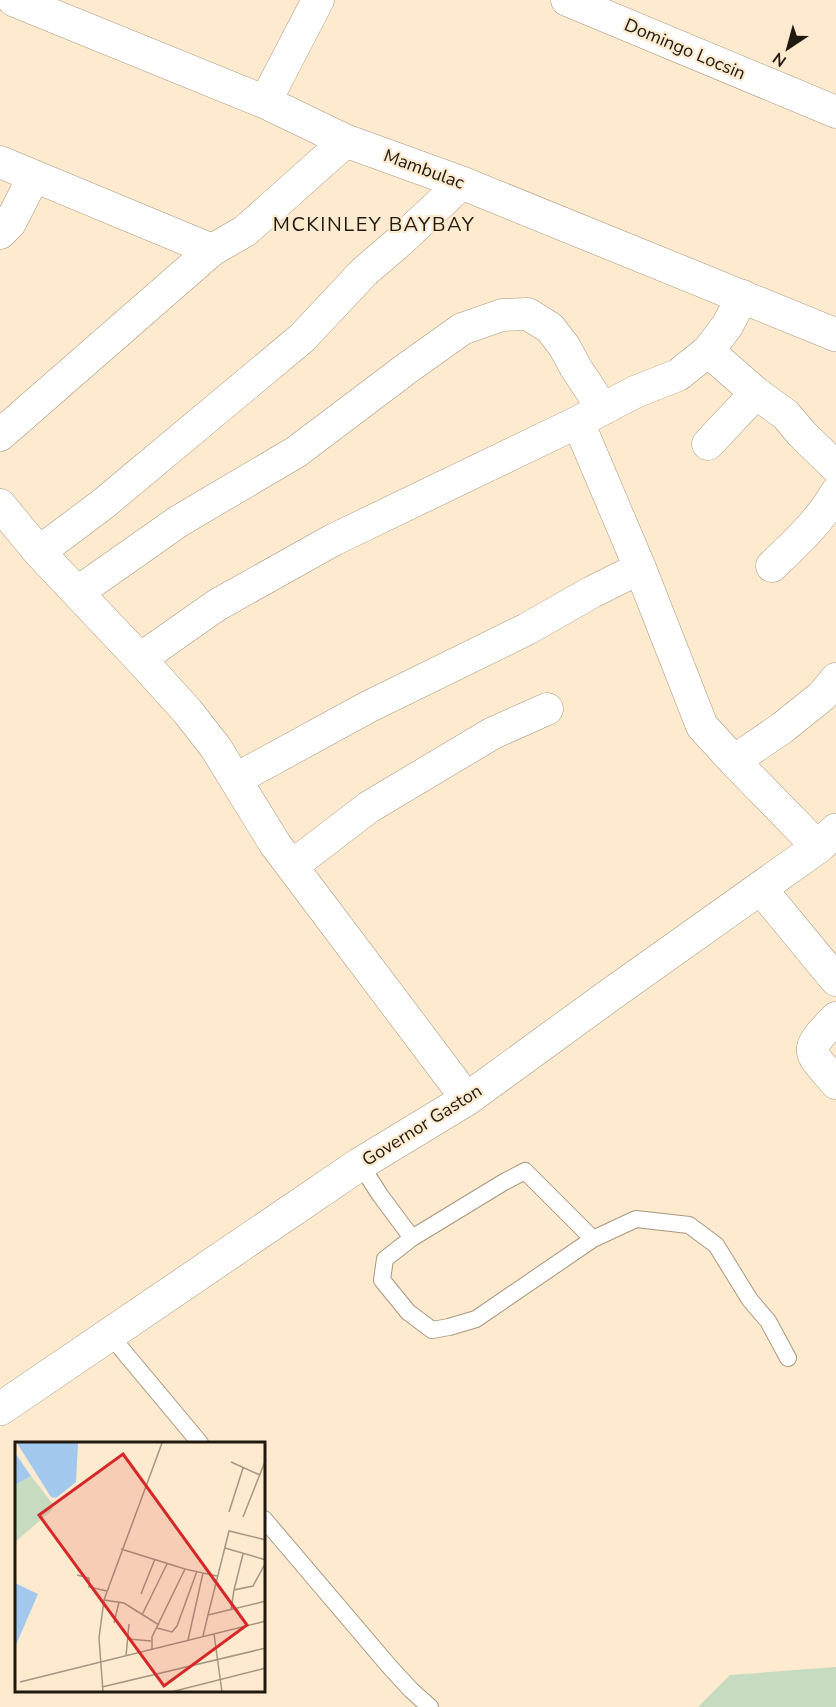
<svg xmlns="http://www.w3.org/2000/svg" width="836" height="1707" viewBox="0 0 836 1707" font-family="'Nunito Sans',sans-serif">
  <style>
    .green { fill: #c7dbc0 }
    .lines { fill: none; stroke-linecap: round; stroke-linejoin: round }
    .lane-casing { stroke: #a9977e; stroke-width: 18 }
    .street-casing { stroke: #a9977e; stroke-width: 33 }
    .secondary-casing { stroke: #a9977e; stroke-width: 34 }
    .lane { stroke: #fff; stroke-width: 16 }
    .street { stroke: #fff; stroke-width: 32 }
    .secondary { stroke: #fff; stroke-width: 33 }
    .labels { text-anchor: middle; stroke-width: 4.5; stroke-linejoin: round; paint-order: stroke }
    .street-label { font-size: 18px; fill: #20190f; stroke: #fdeacf }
    .neighbourhood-label { font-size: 20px; letter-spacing: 1.5px; fill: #20190f; stroke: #fdeacf }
    .inset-road { fill: none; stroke: #a59682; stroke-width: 1.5 }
    .view { fill: #d62828; fill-opacity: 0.15; stroke: #d62828; stroke-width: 3 }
    .inset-edge { fill: none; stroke: #20190f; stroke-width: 3 }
  </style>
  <rect width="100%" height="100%" fill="#fdeacf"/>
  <path class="green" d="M836,1667V1707H698L730,1675Z"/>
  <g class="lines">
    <g class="lane-casing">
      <path id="lane" d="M360,1164L380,1195L412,1238L385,1259L382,1280L408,1312L432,1330L449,1327L476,1319L593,1239L636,1219L689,1225L716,1245L750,1300L768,1321L788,1358
        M412,1238L504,1182L525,1171L593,1239
        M109,1334L200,1443
        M264,1519L389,1666L411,1690L430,1707"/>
    </g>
    <g class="street-casing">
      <path id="street" d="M567,0L836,112
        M265,102L318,0
        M0,162L212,250L0,435
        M0,233L10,223L34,176
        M212,250L245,231L346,141
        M708,351L756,393L786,415L802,434L836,467
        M578,422L640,568L702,726L734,761L818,847
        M708,444L756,393
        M0,505L39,552L140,659L217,605L333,540L578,422L635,392L678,375L708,351L727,326L743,296
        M39,552L103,504L302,338L364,272L400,241L462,183
        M772,566C795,544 820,521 836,493
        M78,592L179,521L296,452L406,369L462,329L502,315L528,314L550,328L564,346L576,368L603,409
        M140,659L188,712L216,748L275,844L467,1099
        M734,761L782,728L822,696L836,679
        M236,779L368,707L527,629L592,592L640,568
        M292,866L369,807L493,733L547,709
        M760,888L836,980
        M836,1018C803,1052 807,1049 836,1083"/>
    </g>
    <g class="secondary-casing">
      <path id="secondary" d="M14,0L265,102L346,141L462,183L836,335
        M0,1409L360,1164L467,1099L607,997L818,847L836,830"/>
    </g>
    <use href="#lane" class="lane"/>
    <use href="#street" class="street"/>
    <use href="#secondary" class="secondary"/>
  </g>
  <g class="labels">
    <g class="street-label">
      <text transform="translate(685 49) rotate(23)" y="6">Domingo Locsin</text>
      <text transform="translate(424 169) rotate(20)" y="6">Mambulac</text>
      <text transform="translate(422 1125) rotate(-32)" y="6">Governor Gaston</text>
    </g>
    <g class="neighbourhood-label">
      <text x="374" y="231">MCKINLEY BAYBAY</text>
    </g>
  </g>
  <g transform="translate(15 1442)">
    <rect width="250" height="250" fill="#fdeacf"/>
    <path d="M16,34L38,62L37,68L0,100V43Z" fill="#c7dbc0"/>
    <path d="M2,1H63L61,40L41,56L36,55ZM0,11L16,34L0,43ZM0,141L23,152L0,205Z" fill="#a2c8ee"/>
    <path class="inset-road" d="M216,20L245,33M214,70L228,26M228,75L251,17M251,98L214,89L193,173L251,159M210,106L251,118M106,107L170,127M62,133L74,136V145L92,149M219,148L228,112M126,152L140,117M89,158L109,161L144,183M216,168L219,148L238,144L251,120M127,173L152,122M99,181L104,160M142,186L157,190L162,184L182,129M199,192L207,250M188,194L193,173M113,197L136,199M173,198L188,131M137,207V195L170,127L202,134M111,214L114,182M5,240L251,179M87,245L251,206M88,250L84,196L89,158L147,1M156,250L251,226"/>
    <path class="view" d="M108,12L232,183L149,244L24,73Z"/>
    <rect width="250" height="250" class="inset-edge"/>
  </g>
  <g transform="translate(788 48) rotate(216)" stroke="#fdeacf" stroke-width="4.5" paint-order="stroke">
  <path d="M0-4.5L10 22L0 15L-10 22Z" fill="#20190f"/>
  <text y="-9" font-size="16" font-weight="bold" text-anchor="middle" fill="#20190f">N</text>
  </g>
</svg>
